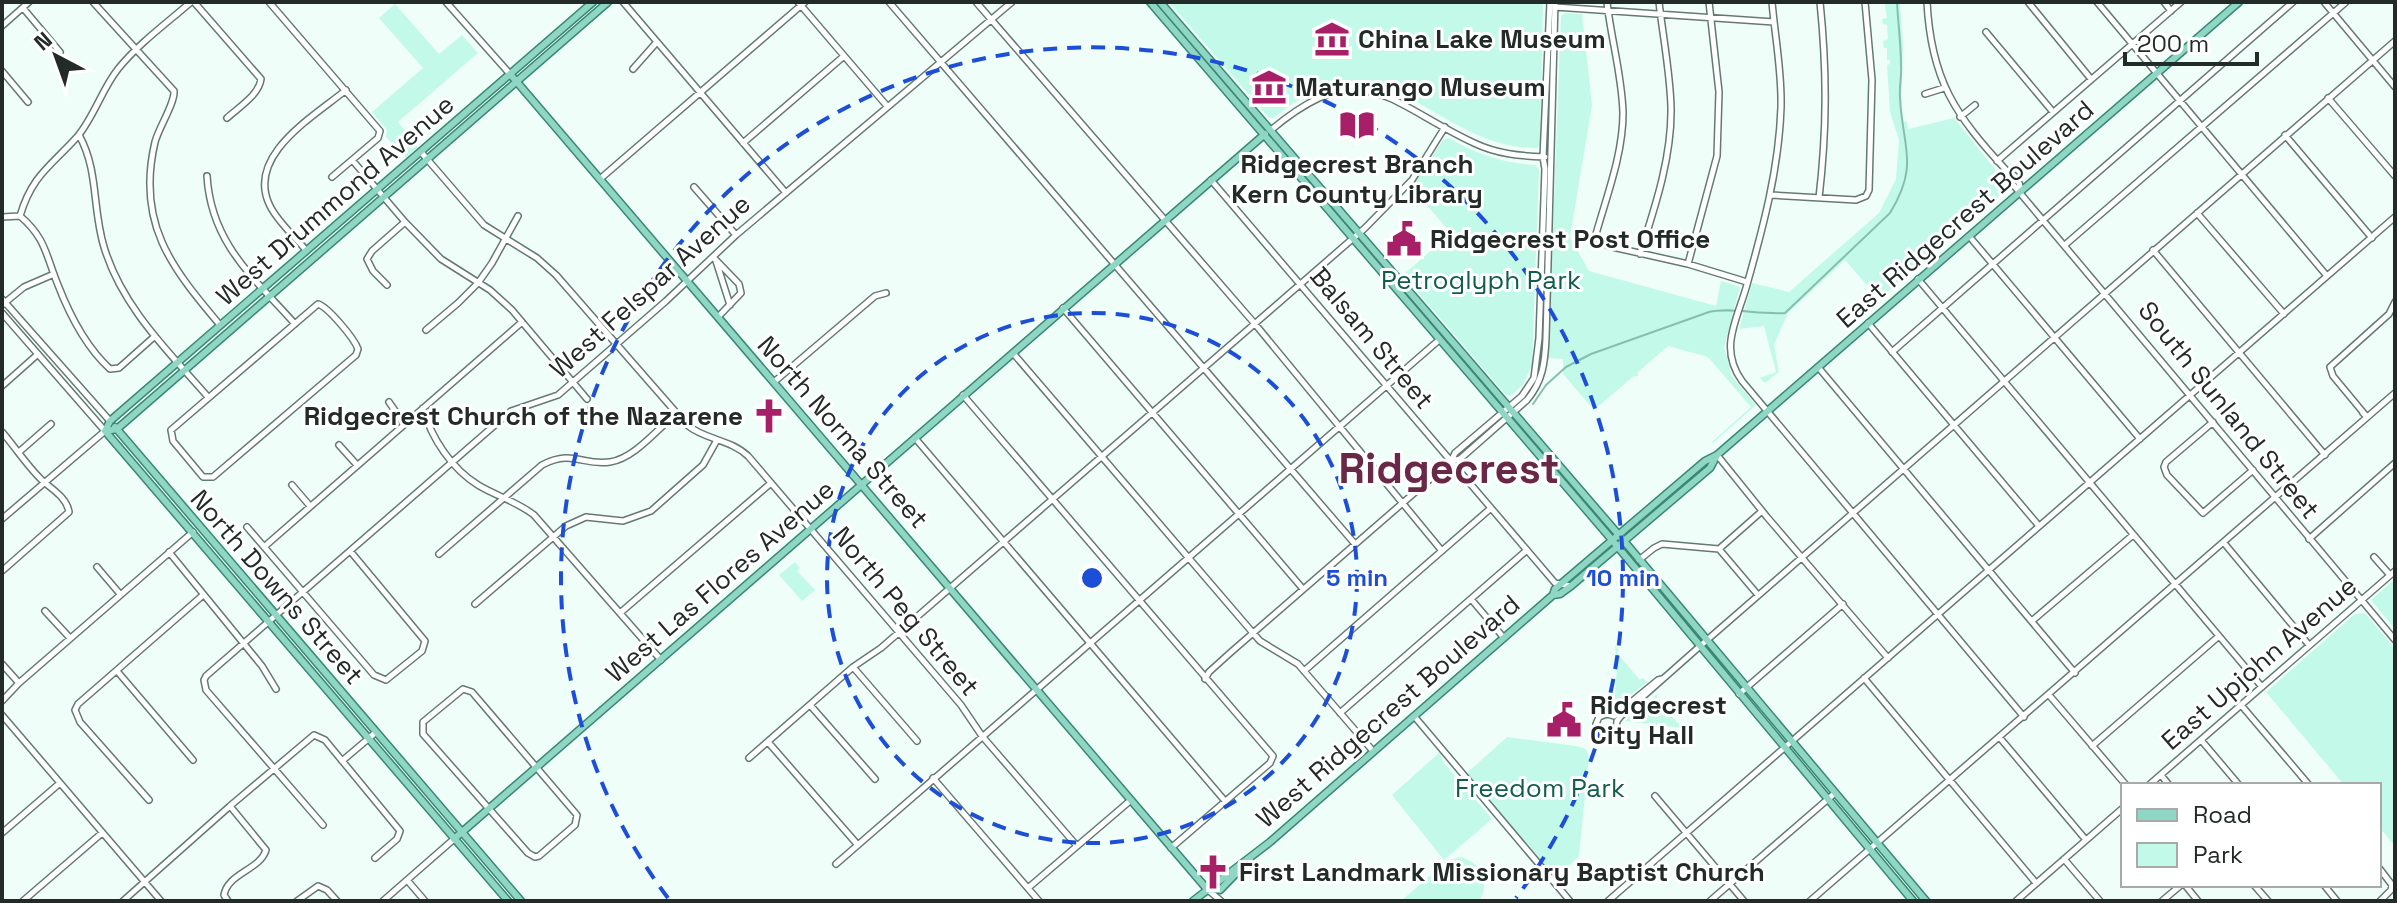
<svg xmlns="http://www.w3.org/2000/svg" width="2397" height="903" viewBox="0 0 2397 903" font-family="'Space Grotesk',sans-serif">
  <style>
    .green { fill: #c3f9e8 }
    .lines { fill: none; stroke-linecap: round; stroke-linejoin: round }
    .stream { stroke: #87bfae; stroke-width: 2 }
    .minor-casing { stroke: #657973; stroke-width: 8 }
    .major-casing { stroke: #398874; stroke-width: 9 }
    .minor { stroke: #fff; stroke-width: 5 }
    .major { stroke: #8fd6c4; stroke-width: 6 }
    .ring { fill: none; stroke: #1d4ed8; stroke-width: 4; stroke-dasharray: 14 10 }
    .labels { text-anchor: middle; stroke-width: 6; stroke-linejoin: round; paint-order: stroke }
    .poi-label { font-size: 26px; font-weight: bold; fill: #232b29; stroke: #fff; text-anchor: start }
    .street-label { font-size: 26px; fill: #232b29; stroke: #fff }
    .park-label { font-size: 26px; fill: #115c4b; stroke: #fff }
    .town-label { font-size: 42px; font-weight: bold; fill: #692846; stroke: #fff }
    .centre { fill: #1d4ed8; stroke: #fff; stroke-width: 4 }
    .ring-label { font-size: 24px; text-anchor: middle; font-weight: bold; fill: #1d4ed8; stroke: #fff; stroke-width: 6; stroke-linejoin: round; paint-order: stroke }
  </style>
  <rect width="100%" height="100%" fill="#f0fef9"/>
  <path class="green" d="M1169,2H1543L1540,145L1537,148C1430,148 1386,22 1274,118H1269Z
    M1888,2H1900L1903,44L1901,113L1904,122L1907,121L1908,129L1954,118L2006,183V190L1879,299L1845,260L1788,313L1774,345L1779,372L1765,383L1760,378L1776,372L1764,326L1739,329L1752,283L1789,292L1879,213L1896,179L1899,140L1890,112L1887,65L1890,64V60H1887V48H1884L1883,41L1888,39L1887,25L1883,24L1882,19L1887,18L1885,4Z
    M395,4L439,54L462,35L478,53L398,122L418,147L406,158L386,137L387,130L372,112L423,68L379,18Z
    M1565,13L1582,14L1592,105L1570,237L1589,271L1716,306L1721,281L1740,287L1724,347L1732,377L1756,405L1713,443L1712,442L1751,407L1708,357L1668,346L1637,373L1639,376H1634L1594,410L1563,374V359L1548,358L1561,16Z
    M1449,138C1477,154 1502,163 1535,165L1539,169L1532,365L1523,385L1510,396L1506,395L1403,275L1451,233L1411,187L1443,140Z
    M795,562L800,568L797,571L815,590L802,601L779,575Z
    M2395,579V629L2371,600Z
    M2365,613L2395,649V846L2379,827V785H2344L2266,692L2355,614Z
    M1615,645L1619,650L1617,653L1640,680L1643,678L1647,682L1614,709L1617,665Z
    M1657,694V699L1682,728L1625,721Z
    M1507,737L1576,746L1586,749L1589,756L1579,856L1556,878L1467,773Z
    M1440,752L1443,762L1492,819L1444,860L1392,795Z
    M1460,857C1481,862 1491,882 1479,901H1401L1447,861Z"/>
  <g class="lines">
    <path class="stream" d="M1533,404L1546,385L1566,367L1591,354L1709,312C1730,307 1760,315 1785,313L1890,213C1920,164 1902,147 1900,97C1899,86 1902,76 1901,65C1901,44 1898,23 1897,2"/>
    <g class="minor-casing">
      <path id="minor" d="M93,2L174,91C175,103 159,127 155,142C136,223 171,267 220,325
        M194,2L261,79C259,95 239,107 227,118
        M269,2L380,131L378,138L332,177
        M446,2L510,74
        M623,2L786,193
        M798,2L887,106
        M889,2L1355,544
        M976,2L1255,324L1442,551
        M1607,2C1611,39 1622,75 1623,113C1623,154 1607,195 1596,234L1597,239L1608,246L1688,264L1747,282
        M1772,2C1775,37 1782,72 1781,107C1779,169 1763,228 1746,288C1736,322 1719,349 1742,381L2024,717
        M1927,2C1931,80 1955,115 2007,171C2016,175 2020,181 2021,191
        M2028,2L2091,79
        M2097,2L2327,276
        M2164,2L2171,11
        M2324,2L2395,87
        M1555,7L1774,22
        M23,8L60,52
        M2,26L29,2
        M1986,32L2053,112
        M633,69L656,43
        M2,71L28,102
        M1925,94L1944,88
        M2328,98L2395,176
        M1960,117L1975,105
        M1271,130C1363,53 1388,103 1474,143C1497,154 1520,156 1545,157
        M79,135C99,171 92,208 104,247C122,307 168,351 208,397
        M2285,135L2372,238
        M743,143L844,56
        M421,152L484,225L537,258L556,275L687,425C705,440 730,439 748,456L961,705L982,736L1077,846
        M353,161L405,222L441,259L490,290L512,310L587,399
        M1997,161L2181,2
        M2007,171V177L2015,187L2395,640
        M207,176C211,243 253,277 295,324
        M600,179L805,2
        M1211,180L1555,583L1571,586
        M694,187L736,235
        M1771,195L1856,200L1866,196L1869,190L1872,80L1865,2
        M1819,198C1827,129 1827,71 1820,2
        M2197,213L2284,314L2279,308
        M20,216C32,175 51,166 77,137C94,117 102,89 118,69C139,43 167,23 191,2
        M2,217L20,216C46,238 46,256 58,285C70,316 86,347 110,369L119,368L155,336
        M1969,236L2140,439
        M2066,244L2346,2
        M306,250C294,236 278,222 270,206C245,156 313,117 346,90
        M2153,250L2325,455
        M1640,254C1655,207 1672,157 1671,107C1670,72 1663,37 1659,2
        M713,257L739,284L741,293L718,317
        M716,261L730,305
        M1688,264L1717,156L1719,92L1709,2
        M1918,279L2262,687
        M387,285L373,271L367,259L372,251L405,222
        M2,299L110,421
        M318,304C328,307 354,338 358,349L356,355L213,477H203L173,441L171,430Z
        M2,305L24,287L54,274
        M1063,308L1303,589
        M2,313L105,431L2,519
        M1868,323L2039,526
        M426,330L458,303L478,283L492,263L518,216
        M1892,352L2293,2
        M1013,353L1253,633L1260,641L1298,664L1373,751
        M1818,367L2075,673
        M774,382L875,296L886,293
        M2,386L38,354
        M963,395L1273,756L1270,763L1171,848
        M389,402L404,424
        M423,408C431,438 452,469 478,485C496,496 516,501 534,515L661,660
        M2363,413L2367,417L2333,376L2330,367L2389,314L2395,302
        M2213,422L2166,462L2164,467L2167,475L2203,513L2253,470
        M2,432C16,448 29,469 45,483C55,491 67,499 69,512L2,571
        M915,438L1225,801
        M339,445L357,465
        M19,452L51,424
        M1717,455L1767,517L1888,658
        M1452,461L1460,459L1527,400C1543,381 1545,362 1546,338L1555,2
        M292,485L310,506
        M247,527L374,675L386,680L422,651L425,641L351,552
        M2309,539L2395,463
        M2224,543L2309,645
        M264,547L522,322
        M1719,549L1762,511
        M169,552L262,666L276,689
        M439,554L542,465C573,449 582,466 610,462C635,458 657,429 676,414
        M2374,557L2390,575
        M1639,560L1654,548L1662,544L1719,549L1758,595
        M97,567L120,594
        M1471,599L1504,638
        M475,604L566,526L586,517L623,521L651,511L703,465L717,440
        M45,611L70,638
        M620,613L771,483
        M2033,620L2133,535
        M2,664L19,683
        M853,667L917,741
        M117,671L193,760
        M1304,671L1491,508
        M1864,678L2036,883
        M1205,679L1209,672L1230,653L1451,461L1455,453L1522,396L1534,378L1539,338L1545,169L1543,157L1550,2
        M1662,679L1658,680L1614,716L1607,714L1599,717L1596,724L1598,731L1607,736L1616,731L1617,721L1621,716L1699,647L2395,41
        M463,689L472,692L577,815L575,825L539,856L535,857L528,853L423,734V722Z
        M1739,694L1843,604
        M2049,695L2126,785
        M2,701L19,683L193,532
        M810,705L875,779
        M2241,705L2309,785
        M1340,713L1527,550
        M2,715L161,901
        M1414,716L1570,901
        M2000,738L2086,840
        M2201,740L2239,785
        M768,742L857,844
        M2092,746L2219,636
        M749,758L853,667L881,648L1365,228L1412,180L1445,127
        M342,761L375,733
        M2161,775L2169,785
        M933,778L1039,901
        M2149,785L2395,571
        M1655,796L1744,901
        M149,800L80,722L75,710L78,704L202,596
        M323,825L206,690L204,680L206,676L511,411L558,395L666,301L736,235L1012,2
        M2,833L60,783
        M2064,859L2100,901
        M836,864L1439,340
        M2379,868L2392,885L2391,890L2380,901
        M407,880L425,901
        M2185,885L2198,901
        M2254,885L2268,901
        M2324,885L2337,901
        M1028,888L1131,800
        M1207,889L1221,901
        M23,901L102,833
        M123,901L230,806L314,735L325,740L400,831L397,839L375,858
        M228,901L224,895C228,873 260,870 266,850L230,806
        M297,901L318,886L327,890L337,901
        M383,901L454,839
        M1608,901L2395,217
        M1710,901L1835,793
        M1810,901L2395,393
        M2016,901L2123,808
        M2162,901L2181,885"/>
    </g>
    <g class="major-casing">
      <path id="major" d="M1150,2L1607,534L1913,901
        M1160,2L1624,541L1926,901
        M510,74L1207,889
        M115,427L521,901
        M105,431L117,429L608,2
        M105,431L110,421L593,2
        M105,431L508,901
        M1553,595L1560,594L1571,586L1710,468L1717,455
        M454,839L1265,134
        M1207,889L1220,890L1250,859
        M1193,901L1270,842L1553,595L1555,589L1705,461L1717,455L2239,2"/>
    </g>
    <use href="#minor" class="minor"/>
    <use href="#major" class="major"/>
  </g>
  <g class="ring">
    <circle cx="1092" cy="578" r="265"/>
    <path d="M668 898A531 531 0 1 1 1516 898"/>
  </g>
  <defs>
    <g id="museum-bare" transform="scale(2.76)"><path d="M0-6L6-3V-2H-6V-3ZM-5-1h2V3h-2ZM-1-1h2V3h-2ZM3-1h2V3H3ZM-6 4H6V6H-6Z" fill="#a61f67" stroke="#fff" stroke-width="2.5" paint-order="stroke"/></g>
    <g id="library-bare" transform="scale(2.76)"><path d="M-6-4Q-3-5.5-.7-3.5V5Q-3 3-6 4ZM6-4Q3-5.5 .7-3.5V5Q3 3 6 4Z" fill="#a61f67" stroke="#fff" stroke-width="2.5" paint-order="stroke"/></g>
    <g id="civic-bare" transform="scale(2.76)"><path d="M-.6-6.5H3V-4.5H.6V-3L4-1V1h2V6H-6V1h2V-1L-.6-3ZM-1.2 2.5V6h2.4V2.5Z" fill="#a61f67" stroke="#fff" stroke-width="2.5" paint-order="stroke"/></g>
    <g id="church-bare" transform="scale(2.76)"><path d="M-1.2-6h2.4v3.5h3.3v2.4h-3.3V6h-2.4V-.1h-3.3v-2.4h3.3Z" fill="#a61f67" stroke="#fff" stroke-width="2.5" paint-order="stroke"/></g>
  </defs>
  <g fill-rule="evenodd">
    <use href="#museum-bare" x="1332" y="39"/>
    <use href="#museum-bare" x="1269" y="87"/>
    <use href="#library-bare" x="1357" y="125"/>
    <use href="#civic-bare" x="1404" y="239"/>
    <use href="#church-bare" x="769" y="416"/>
    <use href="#civic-bare" x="1564" y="720"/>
    <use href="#church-bare" x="1213" y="872"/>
  </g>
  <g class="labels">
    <g class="poi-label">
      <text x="1358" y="48">China Lake Museum</text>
      <text x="1295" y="96">Maturango Museum</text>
      <text x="1357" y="173" text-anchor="middle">Ridgecrest Branch<tspan x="1357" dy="30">Kern County Library</tspan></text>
      <text x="1430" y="248">Ridgecrest Post Office</text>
      <text x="743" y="425" text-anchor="end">Ridgecrest Church of the Nazarene</text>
      <text x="1590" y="714">Ridgecrest<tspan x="1590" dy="30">City Hall</tspan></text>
      <text x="1239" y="881">First Landmark Missionary Baptist Church</text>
    </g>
    <g class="street-label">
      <text transform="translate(335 200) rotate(-41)" y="9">West Drummond Avenue</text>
      <text transform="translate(1965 214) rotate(-41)" y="9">East Ridgecrest Boulevard</text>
      <text transform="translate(650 286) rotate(-42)" y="9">West Felspar Avenue</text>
      <text transform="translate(1372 338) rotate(50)" y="9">Balsam Street</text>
      <text transform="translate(2229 410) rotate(51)" y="9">South Sunland Street</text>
      <text transform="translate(843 432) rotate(49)" y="9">North Norma Street</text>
      <text transform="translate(720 581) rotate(-41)" y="9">West Las Flores Avenue</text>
      <text transform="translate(277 587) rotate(49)" y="9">North Downs Street</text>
      <text transform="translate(906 611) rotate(50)" y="9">North Peg Street</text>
      <text transform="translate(2259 663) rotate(-41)" y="9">East Upjohn Avenue</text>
      <text transform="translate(1388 711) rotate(-41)" y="9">West Ridgecrest Boulevard</text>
    </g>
    <g class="park-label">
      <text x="1481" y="289">Petroglyph Park</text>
      <text x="1540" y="797">Freedom Park</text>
    </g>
    <g class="town-label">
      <text x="1449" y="483">Ridgecrest</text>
    </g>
  </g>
  <circle cx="1092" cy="578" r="12" class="centre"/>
  <g class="ring-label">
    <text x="1357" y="586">5 min</text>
    <text x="1623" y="586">10 min</text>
  </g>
  <rect width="2397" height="903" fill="none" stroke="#232b29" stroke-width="8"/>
  <rect x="2121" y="783" width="260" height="104" fill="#ffffff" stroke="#a7aaa9" stroke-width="2"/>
  <rect x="2137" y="809" width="40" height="12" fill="#8fd6c4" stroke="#a7aaa9" stroke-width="2"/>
  <text x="2193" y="823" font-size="24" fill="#232b29">Road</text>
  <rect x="2137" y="843" width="40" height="24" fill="#c3f9e8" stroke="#a7aaa9" stroke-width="2"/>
  <text x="2193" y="863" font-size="24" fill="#232b29">Park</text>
  <g transform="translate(56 56) rotate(319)" stroke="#ffffff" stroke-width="6" paint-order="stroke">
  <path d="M0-6L14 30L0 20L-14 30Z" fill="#232b29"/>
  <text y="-12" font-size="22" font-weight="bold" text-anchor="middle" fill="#232b29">N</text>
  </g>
  <path d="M2125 52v12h132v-12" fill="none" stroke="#232b29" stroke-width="4"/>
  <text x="2137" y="52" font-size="24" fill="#232b29" stroke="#ffffff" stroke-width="6" paint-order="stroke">200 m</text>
</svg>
